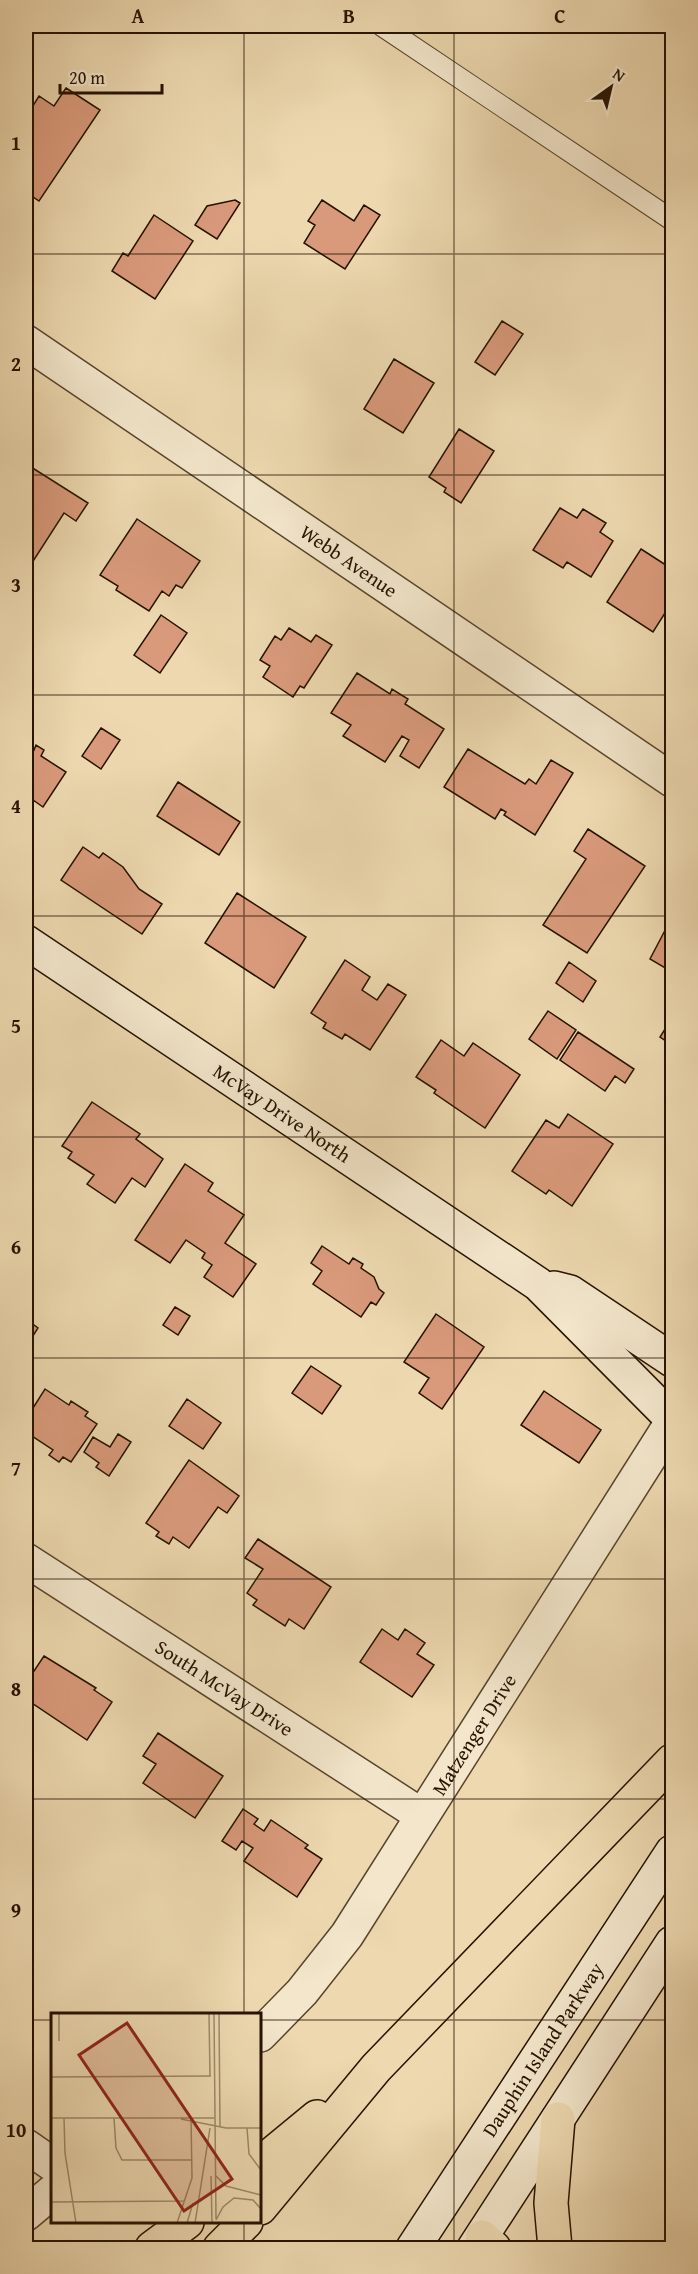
<svg xmlns="http://www.w3.org/2000/svg" width="698" height="2274" viewBox="0 0 698 2274" font-family="'Gentium Book Plus',serif">
  <style>
    .building { fill: #d99a7b; stroke: #261200; stroke-width: 1.5 }
    .lines { fill: none; stroke-linecap: round; stroke-linejoin: round }
    .lane-casing { stroke: #58442c; stroke-width: 22 }
    .street-casing { stroke: #58442c; stroke-width: 36 }
    .secondary-casing { stroke: #261200; stroke-width: 36 }
    .highway-casing { stroke: #261200; stroke-width: 36 }
    .lane { stroke: #f3e6cb; stroke-width: 20 }
    .street { stroke: #f3e6cb; stroke-width: 33 }
    .secondary { stroke: #f3e6cb; stroke-width: 33 }
    .highway { stroke: #edd8af; stroke-width: 33 }
    .grid { fill: none; stroke: #261200; stroke-width: 1.5; stroke-opacity: 0.55 }
    .labels { text-anchor: middle; stroke-width: 4.5; stroke-linejoin: round; paint-order: stroke }
    .street-label { font-size: 20px; fill: #261200; stroke: #f3e6cb }
    .inset-road { fill: none; stroke: #9d8969; stroke-width: 1.5 }
    .view { fill: #8f2418; fill-opacity: 0.15; stroke: #8f2418; stroke-width: 3 }
    .inset-edge { fill: none; stroke: #261200; stroke-width: 3 }
    .neatline { fill: none; stroke: #261200; stroke-width: 2 }
    .grid-label { font-size: 20px; text-anchor: middle; font-weight: bold; fill: #261200 }
  </style>
  <rect width="100%" height="100%" fill="#edd8af"/>
  <filter id="stains"><feTurbulence type="fractalNoise" baseFrequency=".00333" numOctaves="4"/><feColorMatrix values="0 0 0 0 .2 0 0 0 0 .09 0 0 0 0 .02 0 0 0 .5 -.17"/></filter>
  <radialGradient id="worn" r=".72"><stop offset=".6" stop-color="#630" stop-opacity="0"/><stop offset="1" stop-color="#630" stop-opacity=".3"/></radialGradient>
  <path class="building" d="M66,88L100,110L39,201L26,192V117L39,96L54,106Z
    M235,200L240,203L217,239L195,225L207,206Z
    M322,200L354,221L364,205L380,215L345,269L304,243L315,225L308,221Z
    M154,215L193,241L155,299L112,271L123,253L128,256Z
    M502,321L523,334L495,375L475,362Z
    M394,359L434,383L403,433L364,409Z
    M459,429L494,451L461,503L444,492L446,488L429,477Z
    M31,467L88,503L76,521L64,513L28,569L26,567V475Z
    M560,508L577,518L583,509L606,523L600,532L613,541L591,577L567,562L563,568L533,550Z
    M137,519L200,561L182,588L176,585L169,596L162,591L149,611L116,590L118,586L100,575Z
    M641,549L672,569V602L653,632L607,602Z
    M161,615L187,633L160,673L134,655Z
    M289,628L311,642L316,635L332,645L304,688L300,686L293,697L263,677L270,666L260,660L275,636L281,640Z
    M357,673L390,694L392,689L408,699L405,704L444,729L419,768L400,756L409,740L402,736L385,762L343,736L351,725L331,713Z
    M101,728L120,740L101,769L82,756Z
    M26,744L34,750L36,745L44,750L41,756L66,772L43,807L33,800L30,805L26,803Z
    M468,749L525,784L529,779L536,784L551,760L573,773L535,835L504,815L506,812L501,809L495,819L444,787Z
    M178,782L240,822L219,855L157,816Z
    M588,829L645,866L587,953L543,925L586,859L574,851Z
    M83,847L99,858L103,853L123,867L139,889L162,904L142,934L61,880Z
    M237,893L306,937L274,988L205,943Z
    M672,917V972L650,959Z
    M345,960L370,977L362,990L377,1000L388,984L406,995L370,1050L345,1034L342,1039L323,1028L326,1023L311,1013Z
    M569,962L596,981L583,1002L556,983Z
    M548,1011L576,1030L557,1059L529,1039Z
    M672,1018V1045L660,1037Z
    M578,1032L634,1069L625,1083L615,1076L605,1091L560,1060Z
    M441,1040L464,1056L473,1043L520,1075L485,1128L434,1093L436,1090L416,1077Z
    M92,1102L140,1134L136,1139L163,1159L145,1187L132,1178L115,1203L87,1184L94,1175L68,1158L72,1152L62,1146Z
    M568,1114L613,1144L572,1206L549,1190L546,1194L512,1171L546,1120L559,1128Z
    M185,1164L213,1183L208,1191L244,1215L225,1243L256,1264L233,1297L204,1277L212,1265L202,1258L205,1253L186,1240L170,1263L135,1240Z
    M322,1246L349,1264L353,1258L363,1264L361,1268L374,1277L379,1289L384,1293L376,1305L371,1302L361,1317L313,1284L322,1271L311,1263Z
    M175,1307L190,1316L178,1335L163,1325Z
    M436,1314L484,1347L442,1409L419,1393L429,1378L404,1362Z
    M26,1319L38,1328L26,1347Z
    M311,1366L341,1386L322,1414L292,1393Z
    M45,1389L69,1405L71,1401L88,1412L85,1416L97,1424L71,1462L63,1457L59,1462L49,1455L53,1450L26,1432V1419Z
    M544,1391L601,1430L579,1463L521,1425Z
    M187,1399L221,1423L203,1449L169,1426Z
    M118,1434L131,1442L109,1476L96,1467L99,1463L84,1452L93,1437L110,1447Z
    M189,1460L239,1496L227,1513L218,1507L189,1548L173,1537L169,1544L156,1536L159,1532L146,1523Z
    M258,1539L331,1587L304,1629L289,1619L285,1626L253,1605L257,1600L247,1593L263,1569L245,1558Z
    M382,1629L398,1640L405,1629L425,1643L417,1654L434,1665L412,1697L360,1662Z
    M44,1656L96,1688L94,1690L112,1702L87,1740L26,1699V1683Z
    M158,1733L223,1776L195,1818L143,1783L156,1764L143,1756Z
    M243,1809L258,1819L254,1824L264,1831L271,1820L308,1845L305,1848L322,1859L297,1897L244,1861L253,1848L242,1841L236,1850L222,1841Z"/>
  <g class="lines">
    <g class="lane-casing">
      <path id="lane" d="M382,26L672,220"/>
    </g>
    <g class="street-casing">
      <g id="street">
        <path id="s1" d="M26,342L672,780"/>
        <path id="s2" d="M26,1560L421,1815"/>
        <path id="s3" d="M260,2035L302,1992L347,1935L672,1422"/>
        <path d="M26,2146L52,2164"/>
        <path d="M26,2214L52,2192"/>
      </g>
    </g>
    <g class="secondary-casing">
      <g id="secondary">
        <path id="s4" d="M26,942L538,1284L672,1419"/>
        <path d="M554,1288L570,1292L672,1360"/>
        <path id="s5" d="M413,2248L672,1852"/>
        <path d="M474,2248L672,1943"/>
      </g>
    </g>
    <g class="highway-casing">
      <path id="highway" d="M260,2164L317,2117
        M260,2208L376,2068L672,1761
        M482,2237L494,2248
        M152,2248L187,2222
        M220,2248L246,2222
        M555,2248L551,2203L558,2119"/>
    </g>
    <use href="#lane" class="lane"/>
    <use href="#street" class="street"/>
    <use href="#secondary" class="secondary"/>
    <use href="#highway" class="highway"/>
  </g>
  <path class="grid" d="M244,26V2014M454,26V2248M26,254H672M26,475H672M26,695H672M26,916H672M26,1137H672M26,1358H672M26,1579H672M26,1799H672M26,2020H52M260,2020H672M244,2222V2248"/>
  <g class="labels">
    <g class="street-label">
      <text dy="7" stroke="none"><textPath href="#s1" startOffset="390">Webb Avenue</textPath></text>
      <text dy="7" stroke="none"><textPath href="#s4" startOffset="308">McVay Drive North</textPath></text>
      <text dy="7" stroke="none"><textPath href="#s2" startOffset="236">South McVay Drive</textPath></text>
      <text dy="7" stroke="none"><textPath href="#s3" startOffset="370">Matzenger Drive</textPath></text>
      <text dy="7" stroke="none"><textPath href="#s5" startOffset="237">Dauphin Island Parkway</textPath></text>
    </g>
  </g>
  <g transform="translate(51 2013)">
    <rect width="210" height="210" fill="#edd8af"/>
    <path class="inset-road" d="M8,0V28M158,0L159,63M163,0L165,206M168,0L169,114M0,64L160,63M0,105H163M13,105L14,140L25,210M63,105L65,135L71,147H141M130,106L175,115H210M196,115L198,141L210,157M164,162L175,173L210,182M160,163L161,210M0,189L134,188M165,207L172,194L183,185L202,187L210,196M126,210L141,165L140,105M136,210L142,190M144,210L159,115"/>
    <path class="view" d="M76,10L181,166L133,198L28,42Z"/>
    <rect width="210" height="210" class="inset-edge"/>
  </g>
  <rect width="698" height="2274" fill="none" stroke="#edd8af" stroke-width="66"/>
  <g transform="translate(611 87) rotate(34)" stroke="#f3e6cb" stroke-width="4.5" paint-order="stroke">
  <path d="M0-4.5L10 22L0 15L-10 22Z" fill="#261200"/>
  <text y="-9" font-size="16" font-weight="bold" text-anchor="middle" fill="#261200">N</text>
  </g>
  <path d="M60 84v9h102v-9" fill="none" stroke="#261200" stroke-width="3"/>
  <text x="69" y="84" font-size="18" fill="#261200" stroke="#f3e6cb" stroke-width="4.5" paint-order="stroke">20 m</text>
  <rect x="33" y="33" width="632" height="2208" class="neatline"/>
  <g class="grid-label">
    <text x="138" y="23">A</text>
    <text x="349" y="23">B</text>
    <text x="560" y="23">C</text>
    <text x="16" y="150">1</text>
    <text x="16" y="371">2</text>
    <text x="16" y="592">3</text>
    <text x="16" y="813">4</text>
    <text x="16" y="1033">5</text>
    <text x="16" y="1254">6</text>
    <text x="16" y="1475">7</text>
    <text x="16" y="1696">8</text>
    <text x="16" y="1917">9</text>
    <text x="16" y="2137">10</text>
  </g>
  <rect width="100%" height="100%" filter="url(#stains)"/>
  <rect width="100%" height="100%" fill="url(#worn)"/>
</svg>
